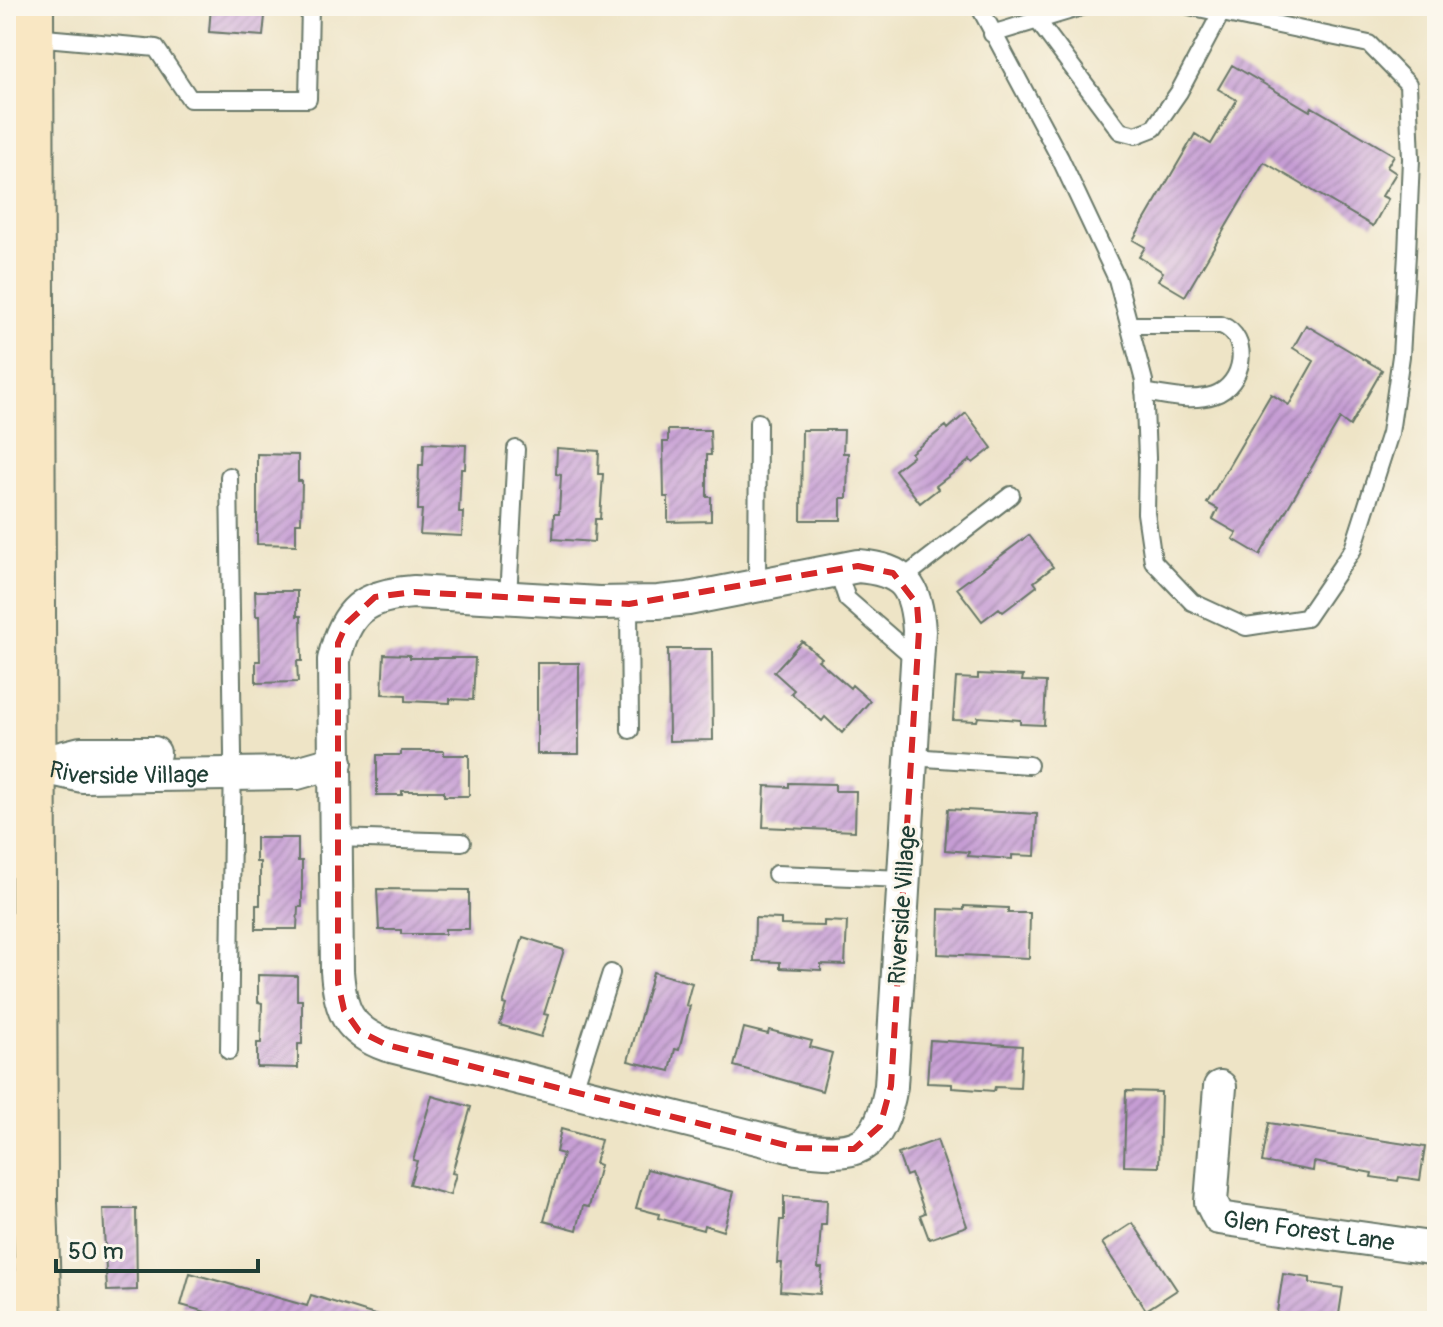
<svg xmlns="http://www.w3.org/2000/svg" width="1443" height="1327" viewBox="0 0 1443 1327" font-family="Pangolin,sans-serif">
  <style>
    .building { fill: url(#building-hatch) }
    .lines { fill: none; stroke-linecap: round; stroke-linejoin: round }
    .lane-casing { stroke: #677767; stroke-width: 20 }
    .street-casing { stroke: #677767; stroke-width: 36 }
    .secondary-casing { stroke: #677767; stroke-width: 48 }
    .lane { stroke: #fff; stroke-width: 16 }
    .street { stroke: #fff; stroke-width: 32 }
    .secondary { stroke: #f9e7c3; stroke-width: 44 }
    .marked { fill: none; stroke: #d62828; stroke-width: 6; stroke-dasharray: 16 10; stroke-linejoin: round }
    .labels { text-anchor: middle; stroke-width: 6; stroke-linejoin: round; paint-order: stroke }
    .street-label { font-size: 24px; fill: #1f3d34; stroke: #fbf7ec }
  </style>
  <defs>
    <pattern id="building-hatch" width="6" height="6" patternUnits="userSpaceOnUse" patternTransform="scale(2)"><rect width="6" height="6" fill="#c69dd4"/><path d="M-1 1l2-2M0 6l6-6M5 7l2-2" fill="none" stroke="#a081ad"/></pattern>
  </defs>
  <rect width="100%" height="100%" fill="#fbf7ec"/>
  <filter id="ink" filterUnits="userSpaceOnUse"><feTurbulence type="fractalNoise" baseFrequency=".0125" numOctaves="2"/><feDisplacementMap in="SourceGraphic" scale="16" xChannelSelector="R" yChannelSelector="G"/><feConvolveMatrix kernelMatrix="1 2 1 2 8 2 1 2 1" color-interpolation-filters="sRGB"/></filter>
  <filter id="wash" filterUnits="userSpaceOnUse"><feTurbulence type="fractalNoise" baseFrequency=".006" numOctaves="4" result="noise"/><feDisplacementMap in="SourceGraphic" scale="32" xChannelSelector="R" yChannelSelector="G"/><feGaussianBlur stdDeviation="1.8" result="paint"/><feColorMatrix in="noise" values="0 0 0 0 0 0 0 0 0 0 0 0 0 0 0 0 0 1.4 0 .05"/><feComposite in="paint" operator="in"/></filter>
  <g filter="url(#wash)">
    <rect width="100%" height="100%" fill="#eee4c6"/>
    <g id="blocks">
      <path class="building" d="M211,6H266L263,36L209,32Z
        M1232,65L1310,111L1312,107L1394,155L1387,167L1396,173L1382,196L1388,199L1373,226L1264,162L1185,296L1158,280L1163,272L1139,257L1145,247L1133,240L1195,134L1211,144L1237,100L1218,89Z
        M1306,325L1382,370L1350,426L1340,419L1260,555L1233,539L1237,533L1213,519L1218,509L1207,503L1271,394L1289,405L1314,361L1293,348Z
        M966,413L992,448L973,463L970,460L936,486L938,489L920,503L895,470L913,456L911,453L946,426L948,429Z
        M668,430H710L711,455H707V497H711V521L668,522V497H664L663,442H668Z
        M802,430H844L843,453H848L847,498H841V520H801Z
        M424,443L466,445L465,469H461L459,512H463L462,536L420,534L422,510H418L419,465H423Z
        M557,448L599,451L598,474H603L600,519H595L594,542L553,539L554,514H559L561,475L556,474Z
        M257,454L298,455V481H302L301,523H296V545L257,544Z
        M1029,535L1053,567L1034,582L1037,586L1003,612L999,608L982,621L957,588Z
        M255,591H297V616H301L302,661H297L298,682L256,683V661H260L259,616H256Z
        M802,641L821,658L818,660L850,688L852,685L870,701L842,733L825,717L822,721L791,693L794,690L774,672Z
        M668,649H712L713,740L669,741Z
        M384,654L410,655V658H475L473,700L450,699V703L406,701V695L382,694Z
        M537,663H579V754H537Z
        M978,674L1023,676L1022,681L1046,682L1044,725L1020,724V720L978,717L977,721L953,720L956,678L978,679Z
        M401,751H444V755H469V796H444V791H402V795H377V755H401Z
        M789,783L835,784V791H856L855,831L763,827L765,786L789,787Z
        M948,809L1037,814L1035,856L1012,855V859L968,856L969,852L945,850Z
        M256,838H298V861H302V907H298L297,929H256V905H260V862H256Z
        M377,889L469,890V929H445V934H401V930H379Z
        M964,906L1008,908V913H1030L1029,958L938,954L939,909L964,910Z
        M755,918L781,919V925L824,926V921L847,922L845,965L821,964V970L780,968V962L754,961Z
        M523,937L564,950L544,1014L548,1015L541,1037L500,1025L506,1005L503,1004Z
        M653,972L692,983L686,1005L690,1006L679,1050L675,1049L670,1071L628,1061Z
        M258,975L297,976V1000H302V1044H298V1068L257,1067V1043H261L262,1003L258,1002Z
        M744,1028L768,1034L769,1030L812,1041L810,1047L832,1053L822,1091L734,1066Z
        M930,1040L1022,1046L1020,1088L995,1087L994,1091L952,1088V1084L927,1083Z
        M1126,1091L1161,1092L1159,1167L1124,1166Z
        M432,1096L471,1107L452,1173L456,1174L450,1195L410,1184L417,1161L413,1160Z
        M1269,1123L1425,1147L1420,1180L1399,1177L1398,1181L1371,1177L1372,1173L1314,1162L1313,1171L1262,1162Z
        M561,1129L601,1140L595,1163L600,1165L589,1207L583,1206L577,1230L544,1221L563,1154L556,1152Z
        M937,1140L967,1226L929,1239L920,1215L925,1213L911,1174L906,1176L898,1154Z
        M647,1169L734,1192L723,1231L704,1225L703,1230L658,1218L659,1214L636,1208Z
        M784,1196L827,1200L826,1225H821L818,1268H822L820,1294L780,1291L782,1263H777L780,1220H784Z
        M103,1209H136L137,1290L107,1291Z
        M1133,1223L1177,1290L1146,1310L1102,1243Z
        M190,1273L307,1306L311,1295L378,1316L377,1321H238L181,1305Z
        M1283,1274L1310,1278V1283L1343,1288L1338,1321L1279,1314L1277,1312Z"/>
    </g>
  </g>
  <g filter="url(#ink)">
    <use href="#blocks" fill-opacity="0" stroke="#677767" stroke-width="2"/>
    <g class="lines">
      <g class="lane-casing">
        <path id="lane" d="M979,6L1060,158L1117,279L1144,381L1147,458L1146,513L1153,561L1192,602L1246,627L1306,618L1353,549L1390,433L1401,356L1407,254L1411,159L1408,84L1369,44L1189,6
          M1037,20L1120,131L1136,135L1154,128L1179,92L1221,13
          M992,34L1085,6
          M34,37L156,48L190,99H308L310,6
          M1129,325H1221C1252,337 1244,385 1214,395C1192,402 1166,396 1144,392
          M229,476L233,753L229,1051
          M837,569L847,599L917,660
          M901,580L1011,495
          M757,584L758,422
          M508,598L516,449
          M629,604L630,730
          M911,757L1029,765
          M6,809H33
          M336,838L462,842
          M776,874L904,879
          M573,1092L611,973"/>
      </g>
      <g class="street-casing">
        <g id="street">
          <path d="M858,566C905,570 916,586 919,631L891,1086C880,1150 857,1157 797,1148L387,1045C348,1031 340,1011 337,971L334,660C345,611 364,595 414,592L599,603L658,602L688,599Z"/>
          <path d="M41,763L81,753H154"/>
          <path id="s1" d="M34,765L82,776L297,773L336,762"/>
          <path id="s2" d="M1220,1087L1211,1202L1219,1218L1437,1249"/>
          <path d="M6,1319L40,1321"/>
        </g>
      </g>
      <g class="secondary-casing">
        <path id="secondary" d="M31,6L35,1202L39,1321"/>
      </g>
      <use href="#lane" class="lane"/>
      <use href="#street" class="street"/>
      <use href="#secondary" class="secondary"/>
    </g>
  </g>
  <path class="marked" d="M858,566L893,573L917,604L919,631L891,1086L880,1126L854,1149L797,1148L387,1045L359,1031L344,1010L338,983V643L347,623L375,597L414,592L629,604Z"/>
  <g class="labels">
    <g class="street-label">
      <text dy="8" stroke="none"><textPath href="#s1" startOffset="96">Riverside Village</textPath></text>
      <text transform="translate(902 905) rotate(-86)" y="8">Riverside Village</text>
      <text dy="8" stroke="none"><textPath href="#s2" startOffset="224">Glen Forest Lane</textPath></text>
    </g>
  </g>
  <rect width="1443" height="1327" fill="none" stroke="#fbf7ec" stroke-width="32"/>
  <path d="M56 1259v12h202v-12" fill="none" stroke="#1f3d34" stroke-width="4"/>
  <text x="68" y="1259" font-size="24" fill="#1f3d34" stroke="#fbf7ec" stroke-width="6" paint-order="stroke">50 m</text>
</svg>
